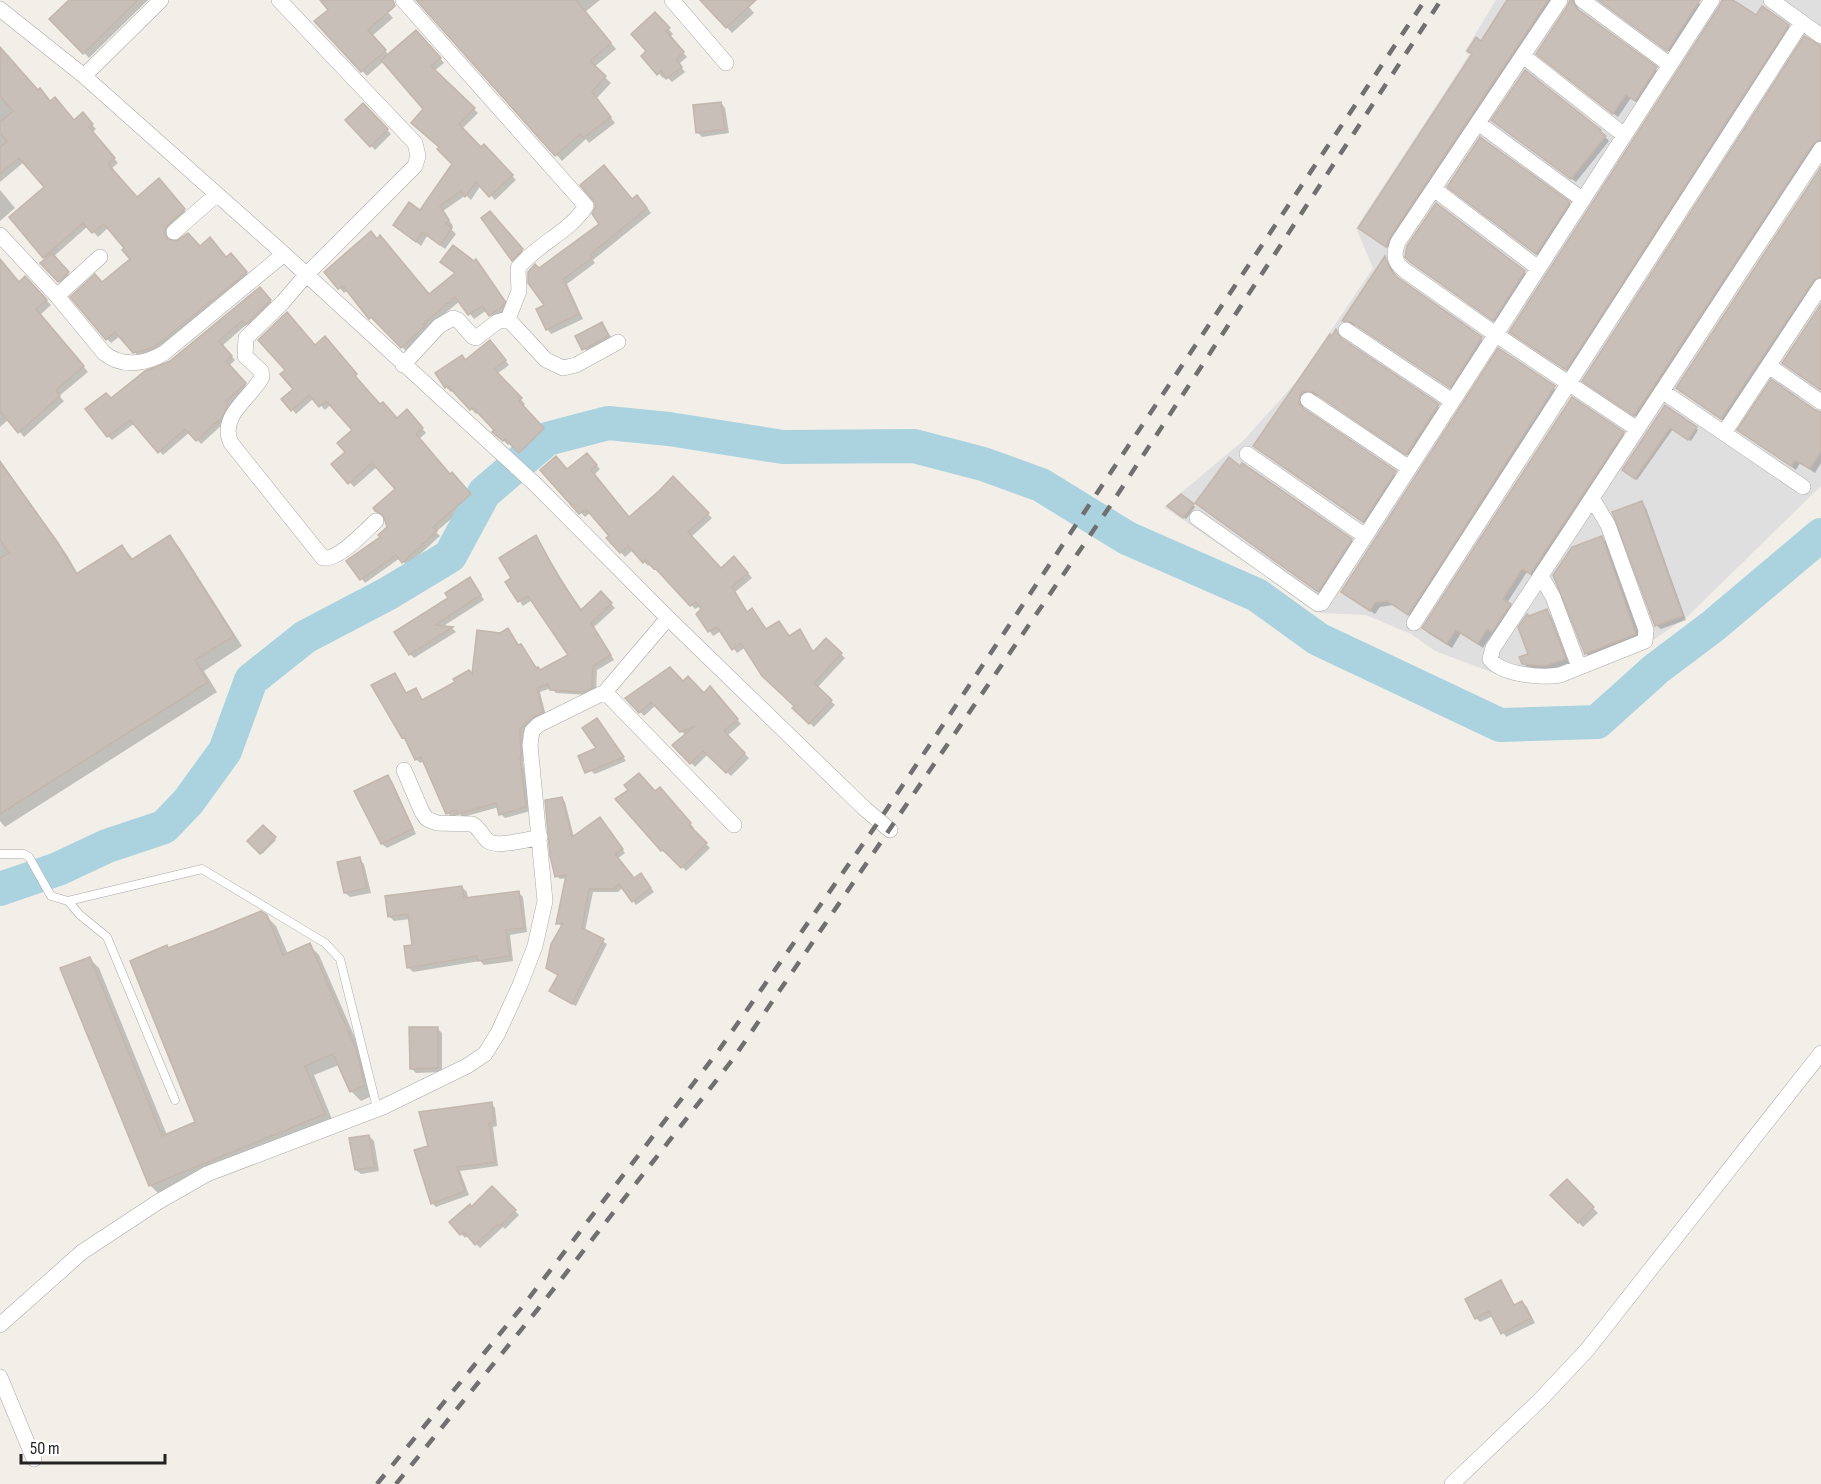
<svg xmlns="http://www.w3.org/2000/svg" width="1821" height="1484" viewBox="0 0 1821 1484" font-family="'Sofia Sans Condensed',sans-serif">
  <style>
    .residential { fill: #e0dfdf }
    .shadow { fill: #0003 }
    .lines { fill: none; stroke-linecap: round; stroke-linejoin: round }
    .river { stroke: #aad3df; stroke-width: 34 }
    .building { fill: #c7bfb8; stroke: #c4b6ab; stroke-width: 1.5 }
    .lane-casing { stroke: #a9a9a9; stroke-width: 9 }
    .street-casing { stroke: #a9a9a9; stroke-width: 16 }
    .lane { stroke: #fff; stroke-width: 8 }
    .street { stroke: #fff; stroke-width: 15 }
    .rail { stroke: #707070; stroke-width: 4.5; stroke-dasharray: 12 12; stroke-linecap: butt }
  </style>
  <rect width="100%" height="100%" fill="#f2efe9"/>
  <path class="residential" d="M1496,0H1821V486L1687,617L1649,643L1551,684L1505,677L1435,651L1411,634L1366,615L1320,613L1164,507L1244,440L1297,381L1373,268L1356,228L1469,55L1465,51Z"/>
  <path class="shadow" d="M71,0H148L89,58L52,19Z
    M322,0H377L393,18L372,36L389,55L421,36L444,63L434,71L478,113L462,129L481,149L484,146L516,180L495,200L481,185L471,200L466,195L443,211L453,226L451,229L456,234L445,249L427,236L421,246L400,229L421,212L454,164L425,109L384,61L367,76L316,22L330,10Z
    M418,0H600L585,12L616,49L594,67L611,83L596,99L615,123L589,143L586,139L562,161Z
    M743,0L754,13L732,33L703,1Z
    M1509,0H1556L1391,250L1360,228Z
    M1571,0H1579L1576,4L1580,12L1660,73L1640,104L1631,98L1618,117L1542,58Z
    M1599,0H1695L1703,7L1673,54Z
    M1724,0H1730L1757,17L1788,26L1792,30L1571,373L1516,336Z
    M655,14L673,34L670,37L687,57L679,64L685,72L672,82L666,76L663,78L643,56L649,51Z
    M1815,46H1821V145L1640,419L1589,385Z
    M0,49L38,92L74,122L87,119L96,129L92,133L118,163L111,169L137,199L163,185L188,215L169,233L168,241L200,248L227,258L235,259L250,277L158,352L139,357L120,336L111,343L107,339L103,284L132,259L126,248L109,227L98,237L88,226L53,257L72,278L63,286L42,264L47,260L44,257L46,187L24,162L0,182Z
    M721,103L725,108L729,133L702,137L697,132Z
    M363,105L391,134L375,150L347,120Z
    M1493,120L1600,131L1609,141L1576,182Z
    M1821,170V282L1726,423L1678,388Z
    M0,190L15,208L0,221Z
    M1453,191L1569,203L1573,208L1541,258Z
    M633,200L642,201L651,213L593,260L595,263L567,284L583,319L551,334L547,329L546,306L539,270Z
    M494,217L526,255L517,264L513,260Z
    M1407,256L1524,272L1529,276L1498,324L1417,267Z
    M1386,259L1398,279L1486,343L1455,391L1357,326L1348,325L1344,321Z
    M476,261L509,306L507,311L494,319L487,310L474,319L460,301L426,329L407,352L377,321L375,322L371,318L348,290L344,293L326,272L429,296Z
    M0,267L19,284L25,278L51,305L40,315L88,372L59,396L64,401L24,437L9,419L0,427Z
    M264,293L274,305L250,328L247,324L222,346L235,360L229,366L249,388L228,407L231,410L223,424L201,444L190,432L163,455L135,423L112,440L108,436L87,409L111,400L171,362Z
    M602,323L613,340L588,354L577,336Z
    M1337,332L1344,342L1443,410L1412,458L1319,396L1309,395L1304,400L1303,410L1399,477L1368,526L1255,446Z
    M329,342L380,406L397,420L407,411L426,433L419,439L450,476L452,474L474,499L436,532L440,536L407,566L400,558L365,583L349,561L382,537L388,528L385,517L376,511L397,489L377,467L354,487L333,464L347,452L354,431L331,404L325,410L314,398L296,414L283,399L295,389L316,347Z
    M494,346L509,365L497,374L525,404L522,407L548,434L524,457L511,443L508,445L499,436L496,430L479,411L476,414L453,390L451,392L446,387L465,361Z
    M1499,350L1559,392L1413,618L1393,605L1380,607L1375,614L1347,596Z
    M1665,407L1698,430L1691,441L1673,429L1637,480L1626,472Z
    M1815,412H1821V463L1815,473L1800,463L1796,470L1739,430Z
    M1623,433L1627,438L1535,578L1527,572L1507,603L1514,609L1497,635L1493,633L1483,648L1461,633L1452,648L1428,633L1424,628Z
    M591,459L600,469L594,475L630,518L673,479L712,518L691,537L721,570L739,562L752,578L735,592L748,613L752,610L767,631L790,638L804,636L814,653L826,640L845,658L817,688L835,705L814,727L794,708L796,706L746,647L737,653L721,631L713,636L698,614L703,609L701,606L695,609L651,563L648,566L633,550L625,557L608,538L611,536L591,512L585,517L542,470L567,471Z
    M0,460L67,555L78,574L122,546L134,560L170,537L179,547L242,646L204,671L217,692L5,827L0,821Z
    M1642,503L1646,508L1686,620L1661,629L1656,625Z
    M1193,505L1195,507L1186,519L1171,508Z
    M1202,507L1351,540L1356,544L1323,595Z
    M536,537L581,611L601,593L615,608L594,627L614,660L597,670L596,692L588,695L556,693L551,688L540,692L546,716L536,722L523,734L525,761H523L530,811L505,818L501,814L499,807L463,817L460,814L452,817L447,813L424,761L420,763L416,759L408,741L403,737L395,675L407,694L416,690L423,701L473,676L500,634L507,630L540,671L570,656L532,600L523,606L507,582L513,579Z
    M1601,537L1606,542L1640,637L1590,658L1586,653Z
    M474,584L484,600L442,627L452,628L456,632L414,658L410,654L450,599Z
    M1547,611L1551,616L1569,663L1550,670L1528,668L1523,663L1530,655L1529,617Z
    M683,683L704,695L715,693L741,724L727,736L749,758L731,776L708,754L695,767L675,745L686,736L656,705L644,716L627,698Z
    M600,723L626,761L595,774L585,767L598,749Z
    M387,777L392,781L416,834L387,848L382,844L356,791Z
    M630,790L664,793L694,828L692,830L710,848L686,871L668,852L666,854L662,850Z
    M562,798L565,802L574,837L604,823L625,853L617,859L634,880L644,879L654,892L636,905L623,887L618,892H593L585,931L607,944L576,1006L555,994L560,976L562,927L558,923L567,878L560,879L557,876Z
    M263,827L276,840L262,854L249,841Z
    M359,859L364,864L371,893L350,897L345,893L339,864Z
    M462,887L467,892L468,899L518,892L523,897L527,932L510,935L513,961L484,965L480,961L413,972L408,967L414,946L410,919L394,921L390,917Z
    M266,916L276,926L288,954L309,945L319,955L366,1063L374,1095L361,1101L351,1091L339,1065L314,1075L334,1124L160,1195L150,1185L89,958L99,968L167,1135L197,1123L169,949Z
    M437,1028L442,1033V1072L416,1073L411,1068Z
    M491,1103L495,1108L497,1126L493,1127L498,1166L460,1171L469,1195L436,1207L432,1203Z
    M369,1136L374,1141L379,1171L361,1174L356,1170Z
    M1567,1181L1598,1213L1583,1227L1552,1195Z
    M492,1188L519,1215L505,1229L503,1227L480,1248L468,1235L465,1238L451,1222L470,1206L473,1208Z
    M1501,1282L1505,1287L1515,1306L1522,1302L1527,1307L1535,1323L1506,1337L1493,1316L1480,1322L1476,1318Z"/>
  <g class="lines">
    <path class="river" d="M0,889L58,869L107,846L164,827L188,802L225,751L251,680L305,637L387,594L450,556L484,493L547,439L608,423L669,429L783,447L914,446L983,464L1041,485L1127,538L1257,595L1318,639L1500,725L1597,722L1656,669L1713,626L1821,535"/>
  </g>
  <path class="building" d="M69,0H138L83,54L49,19Z
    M320,0H393L395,6L368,30L386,50L361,72L314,21L328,10Z
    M416,0H576L611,43L590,61L606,76L592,92L611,117L583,138L580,134L555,156Z
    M700,0H756L726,28Z
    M1507,0H1548L1390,237L1386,247L1358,228L1472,54L1467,51L1476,37L1481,41Z
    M1570,0H1572L1576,8L1657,67L1635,101L1626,95L1613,114L1536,54L1568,5Z
    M1598,0H1700L1667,51Z
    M1722,0H1733L1756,15L1762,6L1789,25L1566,370L1509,332L1720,5Z
    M655,12L670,28L666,31L684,52L676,59L682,67L666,79L661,71L657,75L641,56L646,51L631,34Z
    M416,30L441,58L431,66L475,108L459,124L481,147L484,144L513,175L489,197L476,182L465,197L461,191L440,206L449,220L446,224L452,228L440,245L422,232L416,242L393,225L409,202L420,210L452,164L437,149L439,147L411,123L423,109L381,60Z
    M1804,36L1821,46V139L1813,144L1634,416L1582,381Z
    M0,47L38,90L40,88L50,101L55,97L74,120L83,112L93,124L89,127L115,158L108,164L137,197L159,178L185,209L165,228V234L167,239L176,241L188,233L200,246L210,237L226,257L231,253L247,272L153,348L133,353L115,332L106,340L70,297L95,274L102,282L130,259L122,250L124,248L104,224L92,233L83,223L43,258L9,217L44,187L19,158L0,174V147L7,141L0,133V122L13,111L0,96Z
    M1525,70L1601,130L1600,131L1606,136L1571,179L1491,120Z
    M721,102L725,129L696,133L693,105Z
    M363,103L388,129L370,147L345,120Z
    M1480,137L1570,202L1536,254L1447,187Z
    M604,165L632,199L637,195L647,208L590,255L592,258L563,279L579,314L546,330L536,309L544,305L528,283V272L535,264L539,268L599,224L592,214L595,208V203L580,185Z
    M1821,167V276L1813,281L1721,419L1676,388Z
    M1436,203L1525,271L1493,321L1410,262L1405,257L1407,246Z
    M490,211L523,249L512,261L481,218Z
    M371,231L377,239L380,235L429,294L455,273L440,262L453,245L474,261L476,259L505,301L503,306L489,316L482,306L468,315L455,297L423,324L425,326L401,348L371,317L369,319L343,286L338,289L324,272Z
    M52,253L69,272L58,282L40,263Z
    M1385,256L1390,269L1397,277L1482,337L1450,388L1351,322L1342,321Z
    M0,259L19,282L25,276L47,300L36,309L84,366L56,390L60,396L18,433L0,411Z
    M260,287L271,300L245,325L242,321L219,341L232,356L226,361L246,383L225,402L228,405L219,423L218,421L196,441L185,429L158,453L130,420L107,437L85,409L106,393L111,398L145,371L170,361Z
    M1821,304V390L1782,363Z
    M287,312L315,345L325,336L357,374L355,376L380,404L383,402L397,418L407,409L423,428L416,434L450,474L452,472L471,494L433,527L437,531L402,563L396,555L360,580L346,561L380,537L378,535L387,527L383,515L375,511L373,508L395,489L372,463L348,484L331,464L345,452L337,443L352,430L326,401L319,407L309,395L291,411L281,399L293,389L280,374L285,370L258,340Z
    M602,322L609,336L582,350L575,336Z
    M1336,329L1341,338L1439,404L1406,455L1313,392L1304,391L1300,395L1299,404L1303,408L1396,471L1363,522L1253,446L1330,334L1332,336Z
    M490,340L506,360L494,369L522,398L519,401L544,428L519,453L505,439L503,441L492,432L494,430L473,408L470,410L448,386L445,388L435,373L462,355L465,360Z
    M1498,348L1555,386L1408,615L1387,601L1375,603L1370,611L1341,592Z
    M1771,379L1815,410L1821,412V452L1810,469L1795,460L1791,466L1737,430Z
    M1572,397L1624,432L1530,574L1522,569L1503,599L1511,604L1492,632L1487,629L1478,644L1456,630L1447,644L1422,628Z
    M1665,405L1697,427L1688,440L1670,428L1635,479L1622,470Z
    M587,453L597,465L591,470L629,517L659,491L673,476L709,513L688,532L721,568L734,556L748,573L732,587L747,612L752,608L766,629L779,621L789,636L800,629L813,652L826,638L842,653L814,683L832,700L809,724L792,708L794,706L762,676L741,643L732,650L717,627L708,632L696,614L701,609L696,602L690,606L655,568L654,569L645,560L643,563L628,546L620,553L606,538L609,536L586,509L579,514L540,470L556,456L567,469Z
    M1229,457L1240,466L1242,463L1352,539L1318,592L1195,503Z
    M0,462L58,543L76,574L122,545L131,560L170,535L234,636L195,660L208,682L0,814V558L9,553L0,540Z
    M1181,494L1194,504L1183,518L1167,506Z
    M1642,501L1683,616L1655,626L1612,512Z
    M536,535L559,578L581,610L601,591L612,603L591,623L611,655L593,666L592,688L583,692L550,690L548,684L537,688L543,712L531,718L520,729L521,757L520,758L526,807L499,815L496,803L458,814L456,810L446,814L421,757L415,760L404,737L402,738L371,685L395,673L406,693L416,688L422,700L455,682L453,679L469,670L472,674L477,630L500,633L508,628L518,645L521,644L536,668L538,667L540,670L568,655L528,596L518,602L505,582L511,578L499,558Z
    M1602,536L1636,634L1585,654L1553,575L1572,547Z
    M470,577L481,595L435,625L453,627L409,655L394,632L448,598L445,593Z
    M1547,609L1566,659L1545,666L1522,664L1519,657L1528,654L1518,627L1527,614L1529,616Z
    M670,667L683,681L688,676L704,693L710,686L738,719L724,731L745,753L726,773L703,751L690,764L672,745L695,726L680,732L651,702L639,713L625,698Z
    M597,718L624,757L585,773L578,756L596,748L582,728Z
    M639,773L655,791L660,787L691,823L689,825L707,843L681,868L663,850L661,851L615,799L628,790L624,785Z
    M388,775L413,829L381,844L354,791Z
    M562,797L572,837L600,817L623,849L615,854L634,878L641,873L651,888L632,902L619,884L614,889H589L582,928L604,939L572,1004L549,991L558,975L546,968L551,944L563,923L556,924L566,875L555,877L550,856L545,800Z
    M263,825L276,837L260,854L247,841Z
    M360,857L367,888L344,893L337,862Z
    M462,886L464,898L519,891L524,928L506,930L510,956L478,961L477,956L407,968L404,946L412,945L408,914L388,917L385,896Z
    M261,911L267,915L283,955L310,943L357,1052L365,1085L350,1092L333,1054L305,1066L325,1114L149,1186L60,968L90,957L162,1136L195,1122L130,961L167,945L168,948L215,930Z
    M409,1027H438V1068L410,1069Z
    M492,1102L494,1122L489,1123L495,1162L457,1167L465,1191L431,1204L414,1150L428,1146L419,1112Z
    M369,1135L375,1167L355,1170L349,1138Z
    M1567,1179L1594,1207L1578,1223L1550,1195Z
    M492,1186L516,1210L500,1226L498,1224L475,1245L464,1232L460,1235L449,1222L470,1204L471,1207Z
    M1501,1280L1514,1305L1522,1301L1531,1318L1501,1334L1489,1311L1475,1319L1465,1299Z"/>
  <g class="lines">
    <g class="lane-casing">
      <path id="lane" d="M0,854H24L29,857L51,896L68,901L80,915L107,937L175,1100
        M68,901L202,869L325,943L340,959L342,967L377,1108"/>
    </g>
    <g class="street-casing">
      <path id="street" d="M279,0L415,143L418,156L415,166L306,275L283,302L246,338L245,356L261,371L262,377C252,397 218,416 231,443L323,558C338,561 365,531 376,521
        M403,0L586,206C569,233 539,242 518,268L519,291L508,319
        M672,0L726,63
        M1560,0L1398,242C1393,254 1394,262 1404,270L1495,334L1637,429
        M1582,0L1670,65
        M1771,0L1821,36
        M0,9L84,76L284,254L535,484L668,618L865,809L890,830
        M1523,56L1624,135
        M84,76L161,0
        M1478,123L1583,200
        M1434,189L1538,268
        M174,232L216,195
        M0,235L57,296L104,353C122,368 146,364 164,353L284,254
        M57,296L100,257
        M1346,330L1452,401
        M403,365L439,326L453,318L458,320L473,337L476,338L497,322L508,319L546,360L563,368L576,365L618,342
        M1769,366L1821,402
        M1662,391L1803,487
        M1308,400L1409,468
        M1724,433L1821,286
        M1247,454L1365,536
        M1592,498L1608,525L1646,630L1645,641L1560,675C1542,678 1501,675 1490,659L1493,648C1603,482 1712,315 1821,149
        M1197,518L1318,604L1322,603L1712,0
        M1541,576L1553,597L1579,667
        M1414,623L1802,22
        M605,692L734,825
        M404,770L422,812L427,819L437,823L472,824C480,828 482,836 488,841C497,848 529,839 540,837
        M0,1325L82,1252L158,1202L207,1174L383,1107L467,1066L485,1054L498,1033L520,985L535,946L545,901L530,745L532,731L538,725L605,692L668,618
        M0,1377L34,1459
        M1452,1484L1540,1400L1587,1350L1821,1053"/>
    </g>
    <use href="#lane" class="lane"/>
    <use href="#street" class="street"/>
    <path class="rail" d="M377,1484L526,1302L719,1050L879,821L1425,0
      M396,1484L538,1309L733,1059L1110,506L1441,0"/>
  </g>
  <path d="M21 1454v9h144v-9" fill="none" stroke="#222222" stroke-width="3"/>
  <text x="30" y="1454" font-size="18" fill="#222222" stroke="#ffffff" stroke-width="4.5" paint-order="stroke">50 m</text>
</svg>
